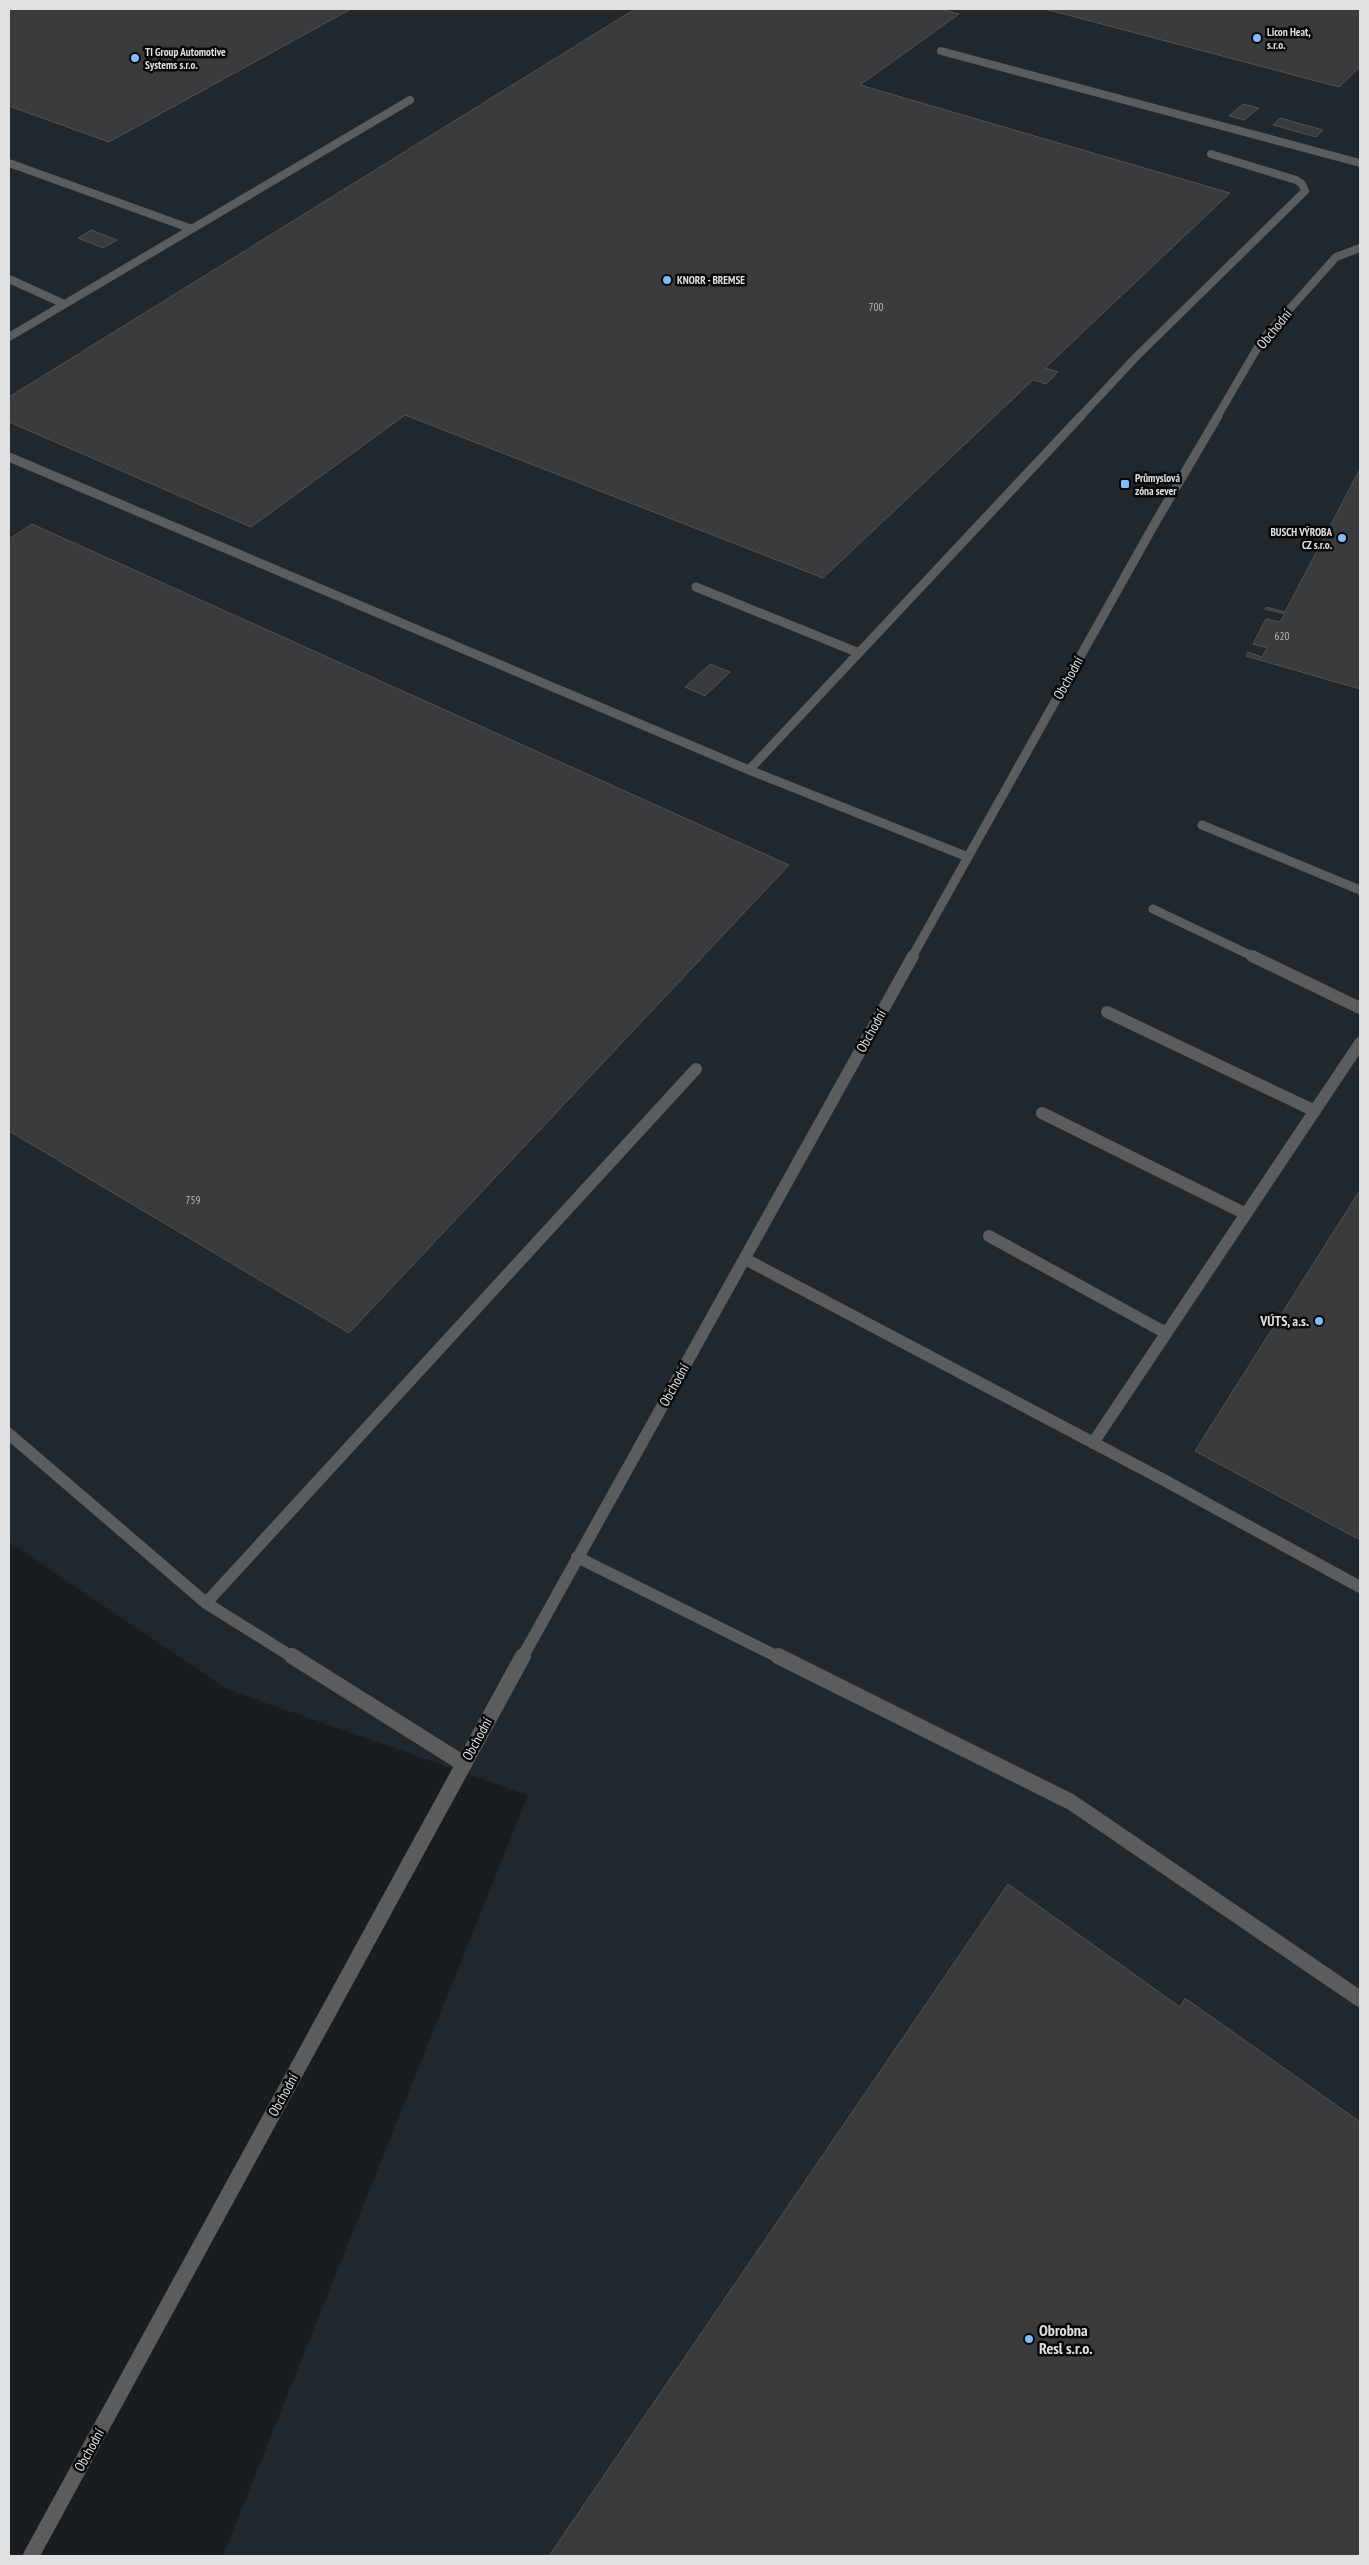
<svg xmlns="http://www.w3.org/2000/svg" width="1369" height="2565" viewBox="0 0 1369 2565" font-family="'PT Sans Narrow',sans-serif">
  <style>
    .built { fill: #20272d }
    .building { fill: #393b3d; stroke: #4f5254 }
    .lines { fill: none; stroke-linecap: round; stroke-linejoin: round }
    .lane-far3 { stroke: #5a5c5d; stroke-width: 8 }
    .lane-far2 { stroke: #5a5c5d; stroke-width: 9 }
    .lane-far1 { stroke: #5a5c5d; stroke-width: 12 }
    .lane { stroke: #5a5c5d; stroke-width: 16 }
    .street-far3 { stroke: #5a5c5d; stroke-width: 8 }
    .street-far2 { stroke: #5a5c5d; stroke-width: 9 }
    .street-far1 { stroke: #5a5c5d; stroke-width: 12 }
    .street { stroke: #5a5c5d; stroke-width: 16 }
    .poi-dot { fill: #80bdfa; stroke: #060708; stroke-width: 2 }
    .labels { text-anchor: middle; stroke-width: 5; stroke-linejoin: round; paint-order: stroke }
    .far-poi-label { font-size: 11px; font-weight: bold; fill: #dfe0e2; stroke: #060708; text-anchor: start }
    .number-label { font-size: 11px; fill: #b6b7b9 }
    .street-label { font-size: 14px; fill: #dfe0e2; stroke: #060708 }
    .poi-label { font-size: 14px; font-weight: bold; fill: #dfe0e2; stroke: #060708; text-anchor: end }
    .near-poi-label { font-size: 16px; font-weight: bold; fill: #dfe0e2; stroke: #060708; text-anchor: start }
  </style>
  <rect width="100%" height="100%" fill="#1a1d1f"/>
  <path class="built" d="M9,9H1360V2556H223L528,1795L229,1690L9,1542Z"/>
  <path class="building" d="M9,9H351L109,142L9,106Z
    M635,9H940L959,14L860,85L1230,193L1045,368L1058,372L1046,384L1033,380L823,578L405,415L251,527L9,422V397Z
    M1045,9H1360V67L1339,87Z
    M1243,104L1259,108L1244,120L1229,116Z
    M1280,118L1323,130L1316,137L1273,125Z
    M91,230L117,240L103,248L78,238Z
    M1360,469V689L1246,656L1248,652L1262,657L1267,648L1253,644L1266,619L1280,622L1285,614L1265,609L1266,607L1285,612Z
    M32,524L789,865L349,1333L9,1131V539Z
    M710,664L730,672L705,696L685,687Z
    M1360,1190V1540L1195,1451Z
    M1008,1884L1180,2007L1185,1998L1360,2122V2556H549Z"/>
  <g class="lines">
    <path class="lane-far3" d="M941,51L1360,163
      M9,163L192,229
      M9,279L62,303
      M9,337L410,100
      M1080,417L1136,357L1305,191L1302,184L1296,180L1211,154"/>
    <path class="lane-far2" d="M9,457L749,770L968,857
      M696,587L859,653
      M749,770L1081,416
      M1202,825L1360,890
      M1153,909L1254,957"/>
    <path class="lane-far1" d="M1252,956L1360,1008
      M1107,1012L1315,1111
      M1042,1113L1246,1214
      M989,1236L1166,1333
      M745,1259L1162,1479L1360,1587
      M9,1434L206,1603L294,1658
      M1093,1443L1360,1043
      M577,1557L780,1658
      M206,1603L696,1069"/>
    <path class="lane" d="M292,1656L464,1764
      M778,1656L1071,1802L1360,1999"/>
    <path class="street-far3" d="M1217,417L1262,340L1336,257L1360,248"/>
    <path class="street-far2" d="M912,957L1155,523L1218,416"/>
    <path class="street-far1" d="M522,1658L913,956"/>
    <path class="street" d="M31,2556L523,1656"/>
  </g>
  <g class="poi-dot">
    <circle cx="1257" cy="38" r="5"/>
    <circle cx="135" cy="58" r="5"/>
    <circle cx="667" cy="280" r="5"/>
    <rect x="1120" y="479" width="10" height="10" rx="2.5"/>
    <circle cx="1342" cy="538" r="5"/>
    <circle cx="1319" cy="1321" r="5"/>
    <circle cx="1029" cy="2339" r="5"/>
  </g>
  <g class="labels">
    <g class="far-poi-label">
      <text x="1267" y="36">Licon Heat,<tspan x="1267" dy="13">s.r.o.</tspan></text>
      <text x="145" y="56">TI Group Automotive<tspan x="145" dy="13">Systems s.r.o.</tspan></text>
      <text x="677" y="284">KNORR - BREMSE</text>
      <text x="1135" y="482">Průmyslová<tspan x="1135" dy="13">zóna sever</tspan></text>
      <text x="1332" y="536" text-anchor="end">BUSCH VÝROBA<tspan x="1332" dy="13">CZ s.r.o.</tspan></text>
    </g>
    <g class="number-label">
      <text x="876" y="311">700</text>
      <text x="1282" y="640">620</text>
      <text x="193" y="1204">759</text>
    </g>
    <g class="street-label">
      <text transform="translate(1274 329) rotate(-51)" y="5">Obchodní</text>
      <text transform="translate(1068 678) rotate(-61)" y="5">Obchodní</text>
      <text transform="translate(871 1031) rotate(-61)" y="5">Obchodní</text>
      <text transform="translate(674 1385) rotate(-61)" y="5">Obchodní</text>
      <text transform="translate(477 1739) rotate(-61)" y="5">Obchodní</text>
      <text transform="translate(283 2095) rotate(-61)" y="5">Obchodní</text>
      <text transform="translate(89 2450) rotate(-61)" y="5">Obchodní</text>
    </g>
    <g class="poi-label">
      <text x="1309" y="1326">VÚTS, a.s.</text>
    </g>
    <g class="near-poi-label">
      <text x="1039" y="2336">Obrobna<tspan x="1039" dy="18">Resl s.r.o.</tspan></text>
    </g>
  </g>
  <rect width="1369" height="2565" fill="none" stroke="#dfe0e2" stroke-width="20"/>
</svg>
